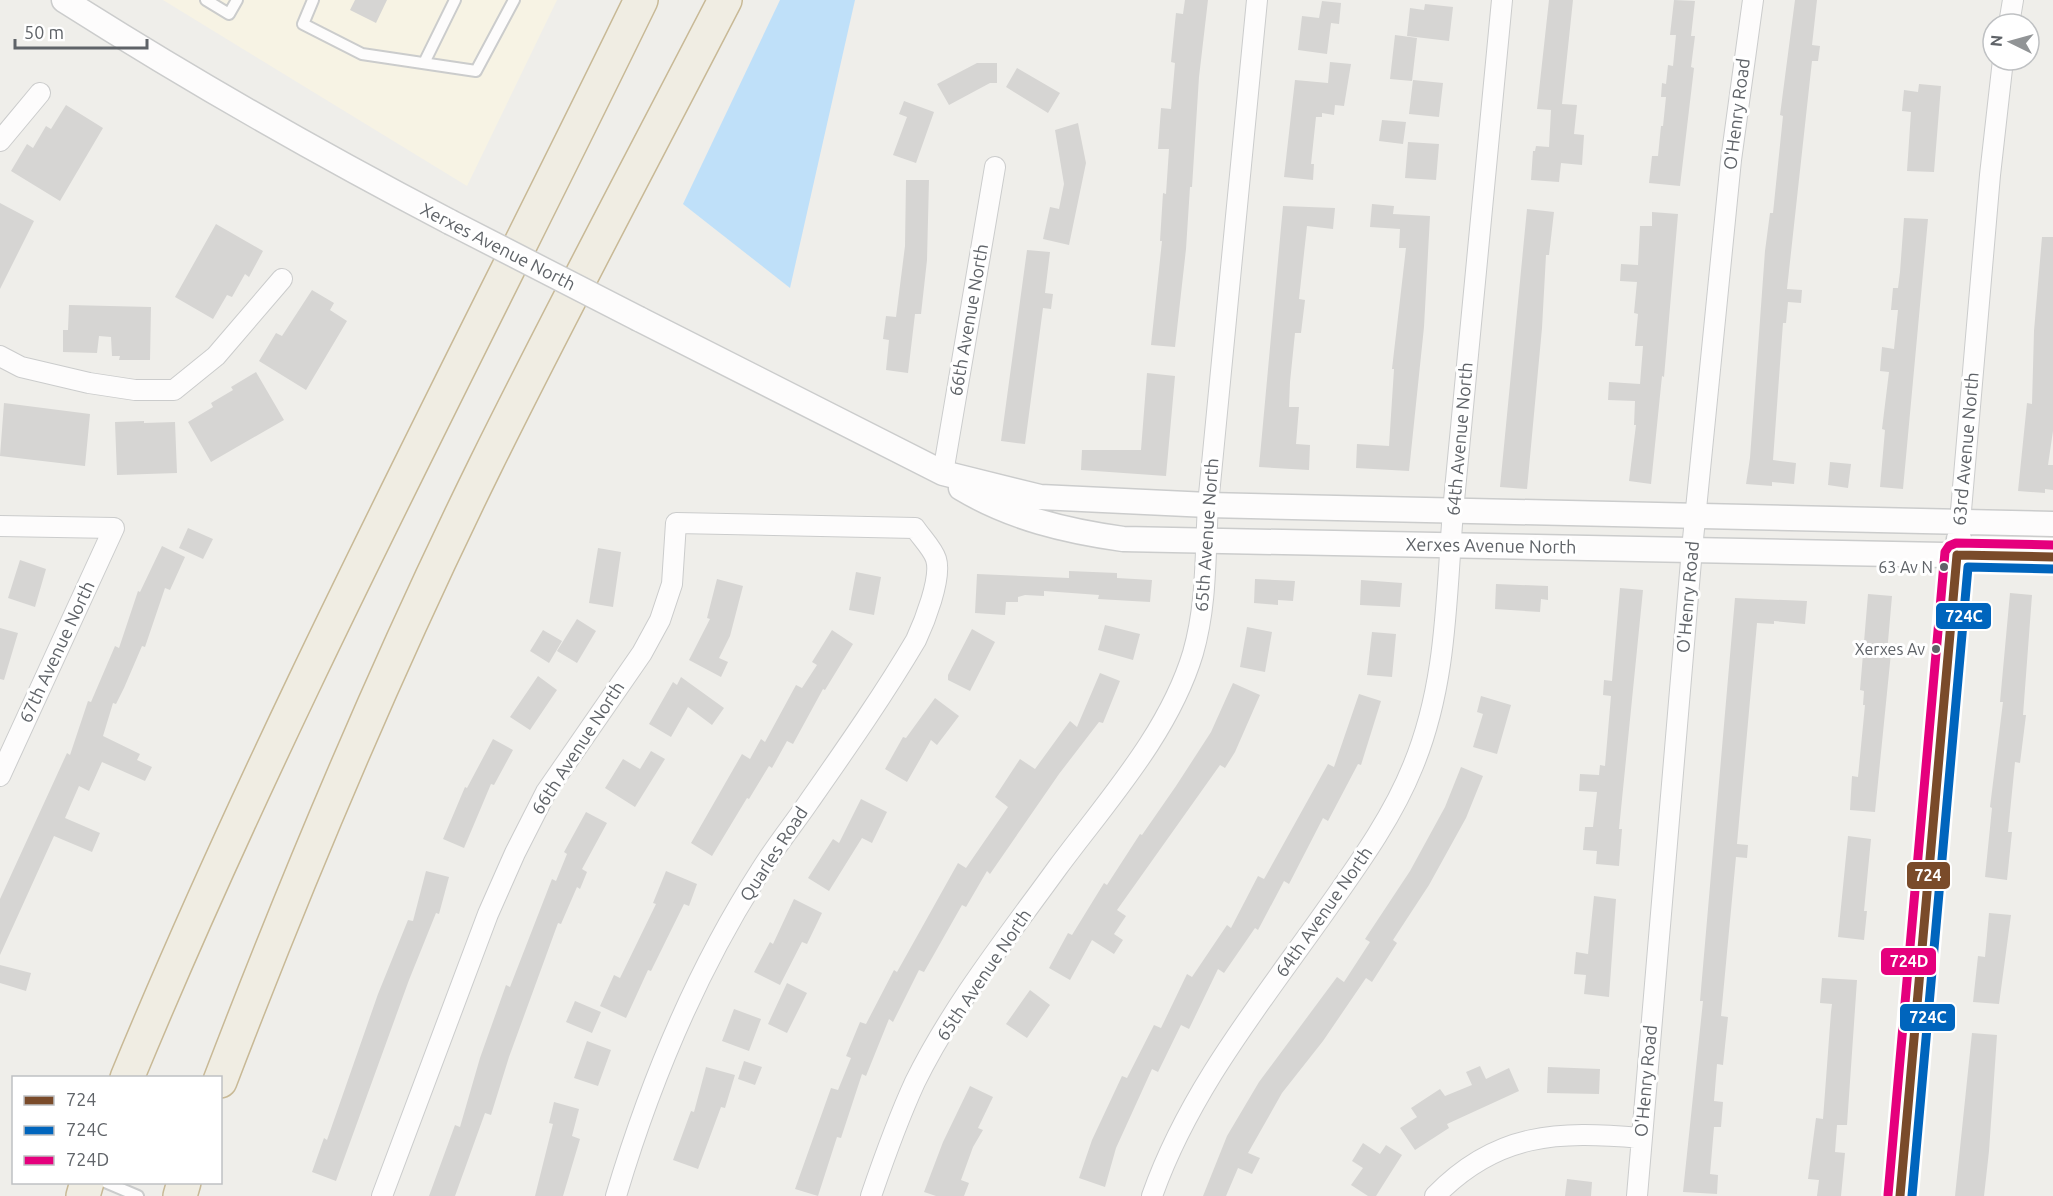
<svg xmlns="http://www.w3.org/2000/svg" width="2053" height="1196" viewBox="0 0 2053 1196" font-family="Ubuntu,sans-serif">
  <style>
    .commercial { fill: #f7f3e4 }
    .water { fill: #bfe0f9 }
    .building { fill: #d6d5d3 }
    .lines { fill: none; stroke-linecap: round; stroke-linejoin: round }
    .service-casing { stroke: #cbcccc; stroke-width: 14 }
    .minor-casing { stroke: #cbcccc; stroke-width: 22 }
    .tertiary-casing { stroke: #cbcccc; stroke-width: 27 }
    .motorway-casing { stroke: #c8b996; stroke-width: 36 }
    .service { stroke: #fdfcfc; stroke-width: 10 }
    .minor { stroke: #fdfcfc; stroke-width: 20 }
    .tertiary { stroke: #fdfcfc; stroke-width: 24 }
    .motorway { stroke: #f0ede3; stroke-width: 33 }
    .tertiary-bridge-casing { stroke: #cbcccc; stroke-width: 27; stroke-linecap: butt }
    .tertiary-bridge { stroke: #fdfcfc; stroke-width: 24 }
    .bus-1-casing { stroke: #fff; stroke-width: 14 }
    .bus-2-casing { stroke: #fff; stroke-width: 14 }
    .bus-3-casing { stroke: #fff; stroke-width: 14 }
    .bus-1 { stroke: #7a4b2a; stroke-width: 9 }
    .bus-2 { stroke: #0065bd; stroke-width: 9 }
    .bus-3 { stroke: #e5007d; stroke-width: 9 }
    .bus-dot { fill: #5f6368; stroke: #fff; stroke-width: 2 }
    .labels { text-anchor: middle; stroke-width: 6; stroke-linejoin: round; paint-order: stroke }
    .bus-label { font-size: 16px; fill: #5f6368; stroke: #fff; text-anchor: end }
    .street-label { font-size: 18px; fill: #5f6368; stroke: #fff }
    .line-badge { stroke: #fff; stroke-width: 2 }
    .badge-label { font-size: 16px; text-anchor: middle; font-weight: bold; fill: #fff }
  </style>
  <rect width="100%" height="100%" fill="#efeeea"/>
  <path class="commercial" d="M163,0H557L467,186Z"/>
  <path class="water" d="M780,0H855L790,288L683,204Z"/>
  <path class="building" d="M355,0H387L376,23L350,10Z
    M1185,0H1208L1199,77L1192,187H1190L1186,249L1175,347L1151,345L1162,241H1160L1163,193L1166,194L1169,149H1158L1161,108L1171,109L1175,63L1171,62L1176,13L1183,14Z
    M1549,0H1573L1562,104L1577,105L1574,134L1584,135L1582,165L1561,163L1559,182L1531,180L1533,151H1535L1536,146L1549,147L1551,110L1537,109Z
    M1674,0L1695,1L1691,36H1695L1691,67L1694,68L1680,186L1649,183L1652,156H1658L1661,126H1663L1666,97H1661L1662,83L1666,84L1668,65L1673,66L1676,35H1670Z
    M1795,0H1817L1812,45L1820,46L1818,61H1812L1787,289L1802,290L1801,303L1788,302L1786,323H1783L1773,460L1796,463L1794,484L1772,482V486L1746,484L1750,458L1765,251L1770,213H1773L1783,116L1780,115Z
    M1322,1L1341,3L1339,24L1331,23L1327,54L1298,50L1302,16L1319,18Z
    M1425,4L1453,7L1449,41L1407,36L1410,8L1424,10Z
    M1395,35L1417,38L1412,81L1390,79Z
    M1330,62L1351,64L1344,106L1335,105L1334,115L1322,113V117H1316L1311,164H1314L1313,180L1284,177L1295,80L1328,83Z
    M977,63H997V83H990L949,105L937,84Z
    M1017,68L1060,93L1048,113L1006,87Z
    M1413,80L1443,83L1439,117L1409,114Z
    M1919,84L1941,86L1934,172L1907,171L1911,112L1902,111L1904,90L1918,92Z
    M904,101L934,112L916,163L893,155L907,117L899,114Z
    M66,105L103,128L60,201L11,171L27,144L33,148L46,126L51,129Z
    M1382,120L1406,122L1403,144L1379,141Z
    M1078,123L1086,163L1069,245L1043,239L1050,207L1059,209L1064,184L1055,130Z
    M1408,142L1439,144L1436,180L1405,178Z
    M906,180H929L927,260L921,314H915L908,373L886,370L889,340L883,339L886,316L896,317L905,246Z
    M0,203L34,221L0,289Z
    M1372,204L1394,206L1393,214L1430,216L1424,327L1409,471L1356,468L1357,444L1389,446L1394,369H1392L1406,248H1399L1400,229L1370,227Z
    M1283,206L1335,208L1333,229L1307,226L1299,299L1305,300L1301,333H1295L1290,382L1289,407H1299L1296,444L1310,445L1309,470L1259,467Z
    M1527,209L1554,212L1549,255H1546L1542,328L1527,489L1500,487Z
    M1652,212L1678,214L1664,377L1662,376L1651,484L1629,481L1636,425H1634L1635,401L1608,400L1609,382L1640,384L1643,346H1635L1638,314L1634,313L1637,282L1620,281L1621,264L1638,265L1640,226H1652Z
    M1904,218L1928,219L1903,489L1880,487L1885,430L1882,429L1889,372L1880,371L1882,347L1894,349L1898,310H1891L1893,288H1898L1900,272Z
    M216,224L263,251L249,277L245,274L232,297L227,295L213,319L175,297Z
    M2042,237H2053V431L2048,465H2053V490L2045,489V493L2018,491L2027,403L2032,404L2034,331Z
    M1027,250L1050,252L1045,293L1053,294L1051,309L1043,308L1025,444L1001,441Z
    M312,290L334,303L330,310L347,321L306,390L259,361L276,333L282,336Z
    M69,305L151,307L150,360H119L120,356H112L111,337L99,336L97,353L63,352V330H68Z
    M256,372L284,420L211,462L188,422L213,407L211,403L233,390L231,387Z
    M1147,373L1175,376L1166,476L1081,470L1082,450H1141Z
    M4,403L90,414L85,466L0,456Z
    M144,421V423L175,422L177,473L117,475L115,422Z
    M1830,462L1851,464L1848,488L1828,485Z
    M188,528L213,539L203,559L179,548Z
    M162,546L185,557L170,590L165,588L145,647L142,646L124,688L116,704L113,703L103,736L140,754L137,760L152,767L145,781L102,762L89,791L79,786L65,818L100,833L92,852L54,836L0,955V899L67,753L70,755L88,701L91,702L115,646L119,648L138,591L140,592Z
    M598,548L621,552L613,607L589,603Z
    M20,560L46,569L35,607L8,598Z
    M1069,571L1117,573V578L1152,580L1150,602L1098,599L1099,595L1044,591V596L1025,595L1018,597V602H1006L1005,615L975,613L977,574L1069,578Z
    M856,572L881,577L874,615L849,610Z
    M717,579L743,586L730,636L719,658L728,662L721,677L689,660L710,619L707,618Z
    M1255,579L1295,581L1293,601L1278,600V605L1254,603Z
    M1361,580L1402,583L1400,607L1360,605Z
    M1496,584L1548,586V600L1541,599L1540,612L1495,609Z
    M1620,588L1643,590L1619,829H1622L1619,866L1596,864L1597,851L1583,850L1585,827H1593L1597,792L1579,791L1580,774L1599,775L1600,765L1605,766L1611,696L1603,695L1604,680L1612,681Z
    M2010,593L2032,595L2023,715H2026L2020,763L2015,762L2008,832H2012L2007,880L1985,877L1992,808L1990,807L2003,702H2000Z
    M1868,594L1892,596L1887,653H1891L1875,812L1850,810L1852,776L1858,777L1865,705H1863L1864,691L1860,690Z
    M1735,598L1807,601L1805,624L1774,621V624L1757,623L1737,844L1748,845L1747,858L1736,857L1721,1016L1728,1017L1723,1065L1717,1064L1714,1101L1723,1102L1721,1127H1714L1710,1174L1718,1175L1717,1194L1683,1192L1703,1001H1700Z
    M577,619L596,631L577,663L557,651Z
    M1105,625L1140,634L1133,660L1098,650Z
    M1247,627L1272,632L1265,672L1240,667Z
    M0,628L18,633L4,680L0,679Z
    M972,629L995,642L970,691L948,680V675Z
    M543,630L562,641L549,663L530,651Z
    M832,630L853,644L825,690L823,689L793,744L787,741L772,768L769,766L749,799L747,798L712,856L691,843L742,754L750,759L761,739L765,742L796,685L802,688L817,665L812,662Z
    M1372,632L1396,634L1392,677L1367,675Z
    M1100,673L1120,681L1103,723L1099,722L1059,774L990,874L987,871L966,907L962,905L924,972L919,970L893,1022L889,1019L866,1076L862,1074L841,1138L837,1137L818,1196L795,1189L831,1088L838,1090L851,1058L846,1056L860,1022L866,1024L894,970L897,972L958,863L966,868L1008,807L995,797L1020,759L1035,769L1070,721L1077,727Z
    M538,676L557,690L530,730L510,717Z
    M681,677L724,708L712,725L688,707L671,737L649,724L673,682L677,685Z
    M1233,683L1260,695L1235,752L1225,768L1220,765L1117,910L1126,916L1114,934L1123,940L1114,954L1092,940L1070,980L1049,968L1068,933L1072,935L1104,883L1107,885L1140,834L1142,835L1176,786L1211,732Z
    M1359,694L1381,701L1361,765L1358,764L1328,821L1323,818L1289,884L1284,881L1258,930L1255,928L1224,973L1218,969L1189,1029L1181,1025L1158,1072L1152,1069L1116,1148L1105,1187L1079,1178L1092,1140L1122,1076L1127,1078L1154,1025L1161,1028L1187,974L1192,977L1227,925L1231,928L1258,876L1264,879L1328,764L1334,767Z
    M1481,696L1511,705L1497,754L1473,747L1483,714L1477,712Z
    M935,698L959,716L937,745L931,740L907,782L885,769L903,737L906,738Z
    M493,739L513,750L494,785L491,784L464,848L443,839L465,787L467,788Z
    M651,751L665,759L635,807L605,788L623,759L640,769Z
    M1461,767L1483,776L1466,818L1429,885L1393,940L1397,943L1372,982L1366,978L1323,1041L1282,1093L1248,1153L1260,1158L1252,1174L1238,1168L1226,1196H1203L1227,1136L1259,1082L1337,977L1344,982L1370,942L1365,939L1410,871L1445,807Z
    M861,799L887,812L872,843L862,838L829,891L808,878L833,839L839,843Z
    M586,812L607,823L582,869L587,872L580,889L577,887L561,924L558,923L509,1057L491,1115L485,1113L455,1196H429L455,1125L460,1127L480,1058L506,985L510,987L552,879L556,881L567,854L564,852Z
    M1848,836L1871,839L1864,911H1867L1864,940L1838,937Z
    M426,871L449,877L439,914L436,913L409,980L336,1181L312,1172L324,1138L327,1140L378,994L408,920L413,921Z
    M666,871L697,884L689,906L684,904L651,971L648,970L626,1018L600,1006L614,975L620,978L656,904L653,903Z
    M1594,896L1616,899L1609,997L1584,994L1586,975L1574,974L1576,952L1588,954Z
    M794,899L822,913L807,944L802,942L780,985L754,972L770,942L773,944Z
    M1989,913L2011,915L1999,1004L1973,1002L1978,956L1985,957Z
    M0,965L31,973L26,991L0,983Z
    M1822,978L1857,980L1847,1125H1837L1835,1152L1845,1153L1841,1196H1817L1819,1180L1808,1179L1816,1118L1823,1119L1831,1012L1832,1004L1820,1003Z
    M787,983L807,993L787,1033L768,1024Z
    M1030,990L1050,1005L1027,1038L1006,1024Z
    M575,1001L601,1012L592,1033L566,1022Z
    M734,1009L761,1019L749,1051L722,1041Z
    M1972,1033L1997,1035L1989,1151L1984,1196H1955Z
    M587,1041L611,1050L598,1086L574,1078Z
    M744,1061L762,1067L755,1085L738,1079Z
    M1480,1066L1486,1079L1509,1068L1519,1091L1447,1124L1449,1128L1415,1150L1400,1128L1417,1117L1411,1108L1440,1089L1445,1096L1472,1085L1466,1072Z
    M706,1067L735,1075L725,1108L721,1107L698,1169L673,1160L691,1111L694,1112Z
    M1548,1067L1600,1069L1599,1094L1547,1093Z
    M970,1086L993,1097L978,1128L983,1130L973,1147L961,1180L969,1183L964,1196H936L924,1192L943,1142Z
    M554,1102L579,1109L572,1136L580,1139L563,1196H535L553,1124L549,1123Z
    M1363,1143L1380,1154L1386,1145L1402,1155L1376,1196H1368L1351,1185L1363,1168L1352,1161Z
    M1567,1179L1592,1182L1591,1196H1565Z"/>
  <g class="lines">
    <g class="service-casing">
      <path id="service" d="M206,0L229,14L237,0
        M313,0L303,24L362,54L476,71L514,0
        M424,63L455,0
        M105,1182L138,1196"/>
    </g>
    <g class="minor-casing">
      <path id="minor" d="M2009,24L2013,0
        M0,141L40,93
        M0,356L21,367L89,383L135,390H174L216,356L282,279
        M943,473L995,167
        M1960,522L1990,175L2003,60
        M0,526L114,528L0,776
        M382,1196L488,914L515,853L546,792L642,653L660,620L672,584L676,523L915,528C921,537 933,549 936,559C942,578 924,623 916,640C883,696 845,750 808,803C793,825 775,847 761,870C696,971 650,1082 616,1196
        M871,1196C884,1158 898,1119 915,1082C953,1005 1008,936 1058,867C1107,801 1169,733 1193,653C1207,604 1205,556 1208,505L1257,0
        M1152,1196C1190,1088 1264,999 1329,906C1360,862 1393,816 1413,766C1447,684 1446,598 1453,511L1502,0
        M1435,1196C1497,1132 1558,1131 1641,1138
        M1637,1196L1692,549L1731,160L1753,0"/>
    </g>
    <g class="tertiary-casing">
      <path id="tertiary" d="M64,0C190,80 318,153 450,222
        M639,319L943,473L1040,497L1208,505L2053,524
        M961,488C1011,518 1066,531 1123,539L2053,557
        M1900,1196L1959,539"/>
    </g>
    <g class="motorway-casing">
      <path id="motorway" d="M127,1078C279,710 467,358 641,0
        M220,1081C300,872 387,665 486,464C563,308 645,155 725,0
        M83,1196L87,1182
        M180,1196L184,1182"/>
    </g>
    <use href="#service" class="service"/>
    <use href="#minor" class="minor"/>
    <use href="#tertiary" class="tertiary"/>
    <use href="#motorway" class="motorway"/>
    <g class="tertiary-bridge-casing">
      <path id="tertiary-bridge" d="M450,222L639,319"/>
    </g>
    <use href="#tertiary-bridge" class="tertiary-bridge"/>
    <g class="bus-1-casing">
      <path id="bus-1" d="M1957,555L2053,557
        M1900,1196L1957,555"/>
    </g>
    <g class="bus-2-casing">
      <path id="bus-2" d="M1912,1196L1968,567L2053,569"/>
    </g>
    <g class="bus-3-casing">
      <path id="bus-3" d="M1888,1195L1945,552L1949,546L1956,543L2053,545"/>
    </g>
    <use href="#bus-1" class="bus-1"/>
    <use href="#bus-2" class="bus-2"/>
    <use href="#bus-3" class="bus-3"/>
  </g>
  <g class="bus-dot">
    <circle cx="1944" cy="567" r="5"/>
    <circle cx="1936" cy="649" r="5"/>
  </g>
  <g class="labels">
    <g class="bus-label">
      <text x="1933" y="573">63 Av N</text>
      <text x="1925" y="655">Xerxes Av</text>
    </g>
    <g class="street-label">
      <text transform="translate(1737 114) rotate(-83)" y="6">O'Henry Road</text>
      <text transform="translate(498 247) rotate(27)" y="6">Xerxes Avenue North</text>
      <text transform="translate(969 320) rotate(-80)" y="6">66th Avenue North</text>
      <text transform="translate(1460 439) rotate(-85)" y="6">64th Avenue North</text>
      <text transform="translate(1966 449) rotate(-85)" y="6">63rd Avenue North</text>
      <text transform="translate(1207 535) rotate(-86)" y="6">65th Avenue North</text>
      <text transform="translate(1491 546) rotate(1)" y="6">Xerxes Avenue North</text>
      <text transform="translate(1688 597) rotate(-85)" y="6">O'Henry Road</text>
      <text transform="translate(57 652) rotate(-65)" y="6">67th Avenue North</text>
      <text transform="translate(578 748) rotate(-57)" y="6">66th Avenue North</text>
      <text transform="translate(774 854) rotate(-57)" y="6">Quarles Road</text>
      <text transform="translate(1324 912) rotate(-55)" y="6">64th Avenue North</text>
      <text transform="translate(984 975) rotate(-56)" y="6">65th Avenue North</text>
      <text transform="translate(1646 1081) rotate(-85)" y="6">O'Henry Road</text>
    </g>
  </g>
  <g class="line-badge">
    <rect x="1935" y="602" width="57" height="28" rx="6" fill="#0065bd"/>
    <rect x="1906" y="861" width="45" height="29" rx="6" fill="#7a4b2a"/>
    <rect x="1880" y="947" width="57" height="29" rx="6" fill="#e5007d"/>
    <rect x="1899" y="1003" width="57" height="29" rx="6" fill="#0065bd"/>
  </g>
  <g class="badge-label">
    <text x="1964" y="622">724C</text>
    <text x="1928" y="881">724</text>
    <text x="1909" y="967">724D</text>
    <text x="1928" y="1023">724C</text>
  </g>
  <rect x="12" y="1076" width="210" height="108" fill="#ffffff" stroke="#bfc1c3" stroke-width="1.5"/>
  <rect x="24" y="1096" width="30" height="9" fill="#7a4b2a" stroke="#bfc1c3" stroke-width="1.5"/>
  <text x="66" y="1106" font-size="18" fill="#5f6368">724</text>
  <rect x="24" y="1126" width="30" height="9" fill="#0065bd" stroke="#bfc1c3" stroke-width="1.5"/>
  <text x="66" y="1136" font-size="18" fill="#5f6368">724C</text>
  <rect x="24" y="1156" width="30" height="9" fill="#e5007d" stroke="#bfc1c3" stroke-width="1.5"/>
  <text x="66" y="1166" font-size="18" fill="#5f6368">724D</text>
  <g transform="translate(2011 42) rotate(275)"><circle r="28" fill="#ffffff" stroke="#bfc1c3" stroke-width="1.5"/>
  <path d="M0-4.5L10 22L0 15L-10 22Z" fill="#919496"/>
  <text y="-9" font-size="16" font-weight="bold" text-anchor="middle" fill="#5f6368">N</text>
  </g>
  <path d="M15 39v9h132v-9" fill="none" stroke="#5f6368" stroke-width="3"/>
  <text x="24" y="39" font-size="18" fill="#5f6368" stroke="#ffffff" stroke-width="4.5" paint-order="stroke">50 m</text>
</svg>
